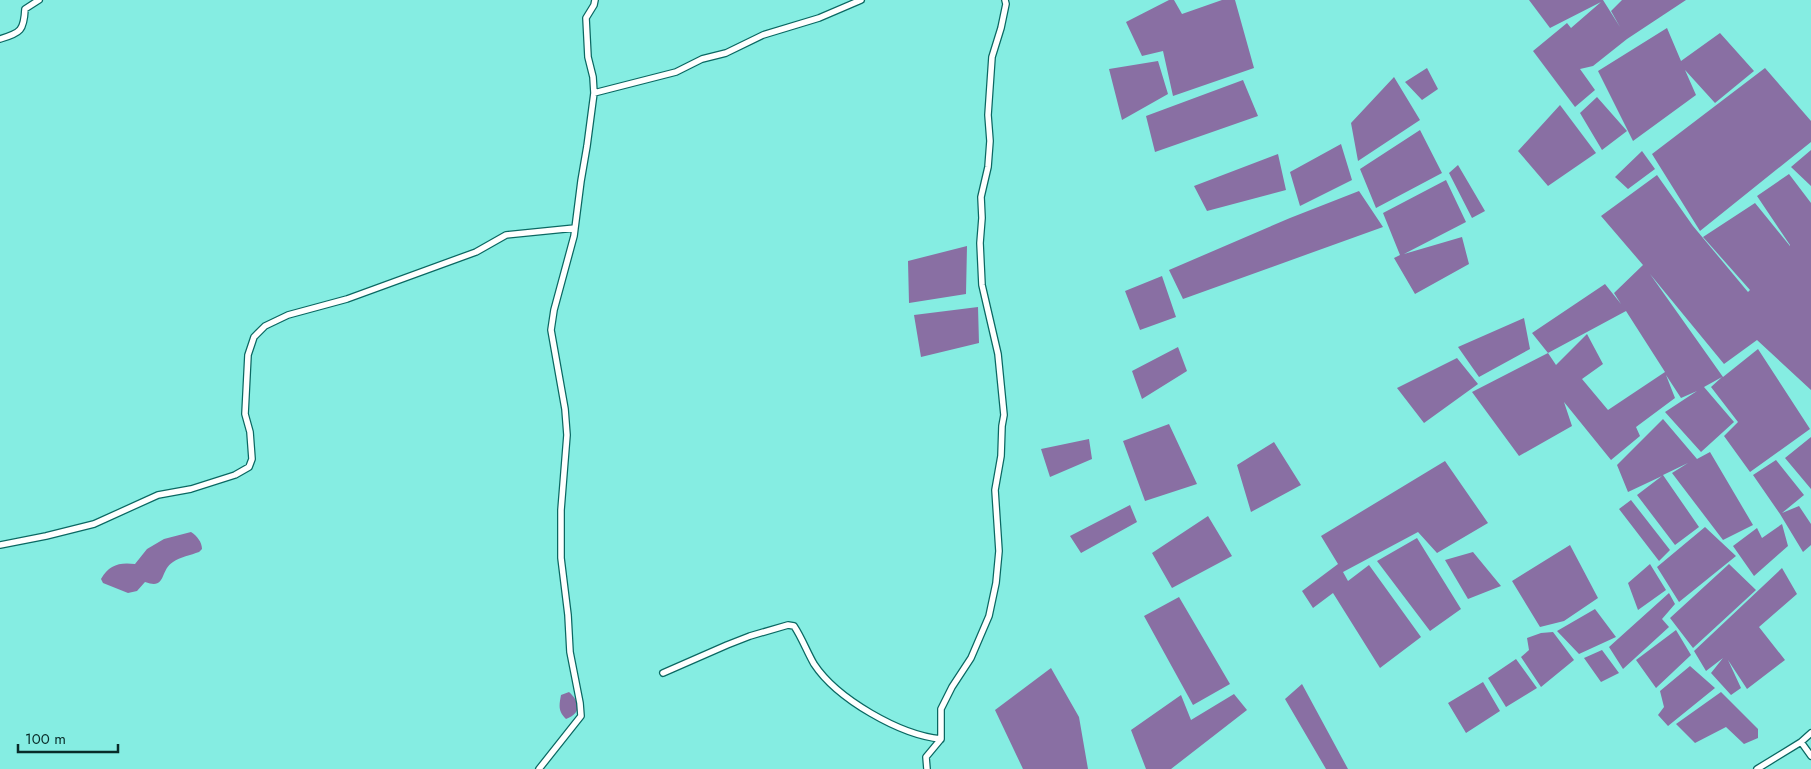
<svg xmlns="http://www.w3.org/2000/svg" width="1811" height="769" viewBox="0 0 1811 769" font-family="Jost,sans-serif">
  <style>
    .water { fill: #896fa3; fill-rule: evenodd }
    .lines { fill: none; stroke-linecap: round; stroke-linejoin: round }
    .minor-casing { stroke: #0a6862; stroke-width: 8 }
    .minor { stroke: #fff; stroke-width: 5.5 }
  </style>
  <rect width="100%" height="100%" fill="#85ede2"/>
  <path class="water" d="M1169,0H1174L1182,14L1222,0H1235L1254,68L1173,96L1163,51L1142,56L1126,22Z
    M1529,0H1603L1620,27L1611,11L1622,0H1686L1627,39L1593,66L1580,69L1595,90L1575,107L1533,51L1567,23L1571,28L1601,2L1550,28Z
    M1667,28L1681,61L1720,33L1754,71L1715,103L1685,70L1696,95L1633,141L1598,71Z
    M1158,61L1168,94L1122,120L1109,69Z
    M1427,68L1438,89L1422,100L1405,82Z
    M1765,68L1811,121V142L1700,231L1652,154Z
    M1394,77L1420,120L1358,161L1351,123Z
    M1243,80L1258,116L1155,152L1146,116Z
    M1597,97L1627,131L1602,150L1580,113Z
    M1560,105L1596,153L1548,186L1518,151Z
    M1420,130L1442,173L1376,208L1360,169Z
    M1341,144L1352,180L1300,206L1290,172Z
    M1811,150V186L1791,167Z
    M1642,151L1655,169L1628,189L1615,177Z
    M1278,154L1286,190L1207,211L1194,186Z
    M1458,165L1485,211L1472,218L1449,173Z
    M1789,174L1811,203V390L1757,340L1724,364L1650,274L1723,377L1758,349L1810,429L1750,472L1724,436L1738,422L1711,387L1722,377L1704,387L1734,422L1701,452L1665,412L1697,391L1681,398L1666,375L1675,398L1636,427L1640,436L1611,460L1564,402L1572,426L1519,456L1472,392L1548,353L1532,333L1605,284L1621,304L1614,293L1643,265L1601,216L1657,175L1693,226L1748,292L1750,290L1703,237L1755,203L1790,246V245L1757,196ZM1626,311L1665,372L1608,410L1582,379L1603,364L1587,334L1556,365L1548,353Z
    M1446,180L1466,222L1404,254L1462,237L1469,264L1415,294L1394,258L1400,255L1383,213Z
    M1359,191L1383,227L1183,299L1169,270L1290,218Z
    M967,246L966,294L909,303L908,261Z
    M1162,276L1176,317L1140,330L1125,291Z
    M978,307L979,343L921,357L914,315Z
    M1524,318L1530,349L1479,377L1458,347Z
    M1178,347L1187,371L1142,399L1132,371Z
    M1457,358L1478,384L1424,423L1397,388Z
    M1663,419L1697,459L1710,452L1753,525L1723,540L1672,473L1688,463L1663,475L1699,527L1675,545L1637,495L1662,476L1628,492L1617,465Z
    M1169,424L1197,484L1145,501L1123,441Z
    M1811,437V489L1785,458Z
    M1089,439L1092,459L1050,477L1041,449Z
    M1274,442L1301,485L1251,512L1237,465Z
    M1776,460L1804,495L1782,513L1799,506L1811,524V545L1803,552L1780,514L1753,475Z
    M1445,461L1488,523L1437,553L1418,532L1343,572L1348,581L1369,565L1421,637L1380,668L1333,593L1313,608L1302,591L1338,564L1321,536Z
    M1631,500L1670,550L1659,561L1619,509Z
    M1130,505L1137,522L1081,553L1070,536Z
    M1208,516L1232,556L1172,588L1152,553Z
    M1782,524L1788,546L1754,576L1733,546L1757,528L1762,538Z
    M1705,527L1736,556L1679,602L1657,567Z
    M191,532C197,536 202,542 202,549L199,552C191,555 180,557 173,562C159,571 167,590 145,582L137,591L128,593L103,583L101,579C109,565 119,562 135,564L147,549L164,539Z
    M1417,538L1461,609L1430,631L1377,561Z
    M1570,545L1598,598L1564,621L1540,627L1512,581Z
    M1473,552L1501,586L1468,599L1445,560Z
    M1650,564L1666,590L1638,610L1628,583Z
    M1729,564L1756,590L1693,648L1670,618Z
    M1782,568L1797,594L1759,627L1785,660L1747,689L1728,660L1741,688L1731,695L1711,673L1723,658L1706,671L1694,651Z
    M1669,593L1675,604L1662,619L1669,627L1623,669L1609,647Z
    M1179,597L1230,684L1193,705L1144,616Z
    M1595,609L1616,637L1579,654L1557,631Z
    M1676,630L1691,655L1656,688L1636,660Z
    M1553,632L1574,660L1541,687L1521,657L1529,650L1527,638L1541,633Z
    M1602,650L1619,673L1601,682L1584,658Z
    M1516,659L1537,688L1506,707L1488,678Z
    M1690,666L1715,688L1668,726L1658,715L1664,707L1660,691Z
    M1051,668L1079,717L1088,769H1023L995,710Z
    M1483,682L1500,711L1466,733L1448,703Z
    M1302,684L1348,769H1326L1285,699Z
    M569,692C580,702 582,713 566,719C558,711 559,706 561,695Z
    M1721,692L1758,729V738L1744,744L1726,727L1695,743L1676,724Z
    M1234,694L1247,710L1171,769H1146L1131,730L1181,695L1191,720Z"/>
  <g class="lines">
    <g class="minor-casing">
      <path id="minor" d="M0,39C21,33 24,30 25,9L39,0
        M594,93L676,72L702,59L726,53L763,35L819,18L861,0
        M0,545L46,536L94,524L158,495L191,489L235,475L249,467L252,459L250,432L245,414L248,355L254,337L265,326L288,315L347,299L476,252L506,235L575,228
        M663,673L727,645L750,636L788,625L794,626C802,638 807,652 814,664C837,699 900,735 941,739
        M1801,742L1811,733
        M539,769L581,716L580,703L570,652L568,615L561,558V510L567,435L565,409L551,330L554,310L574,236L581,181L587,146L594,93L593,77L588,57L586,18L594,5L595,0
        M927,769L926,757L941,739V709L952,687L971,658L989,616L996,583L999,551L995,490L1001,456L1002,426L1004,415L998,354L982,285L980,243L982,218L981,197L988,167L990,141L988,115L992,57L1001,28L1006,4L1005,0
        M1757,769L1801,742L1811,756"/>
    </g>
    <use href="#minor" class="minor"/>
  </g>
  <path d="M18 744v8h100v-8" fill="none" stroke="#082b28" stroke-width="2.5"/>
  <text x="25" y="744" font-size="15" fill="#082b28" stroke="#85ede2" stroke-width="4" paint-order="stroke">100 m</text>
</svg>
